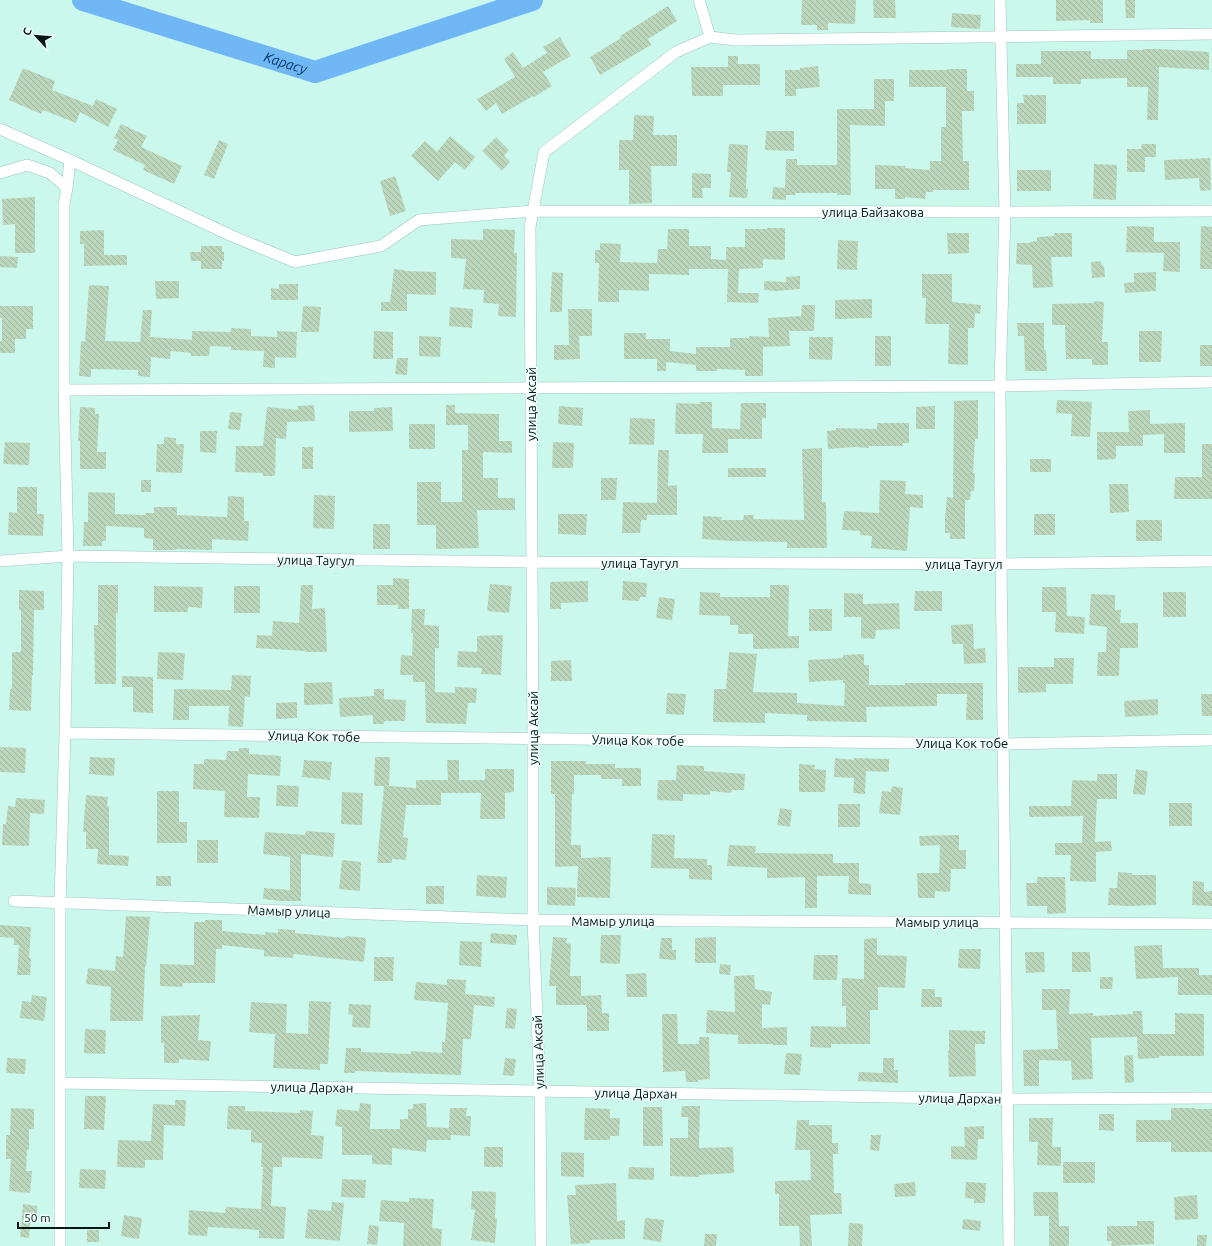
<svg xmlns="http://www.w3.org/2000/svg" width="1212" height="1246" viewBox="0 0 1212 1246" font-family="Ubuntu,sans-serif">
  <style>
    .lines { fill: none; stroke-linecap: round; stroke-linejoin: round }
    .river { stroke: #70b7f6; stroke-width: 22 }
    .building { fill: url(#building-back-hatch) }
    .minor-casing { stroke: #9bc6bc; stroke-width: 12 }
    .minor { stroke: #fff; stroke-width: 11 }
    .labels { text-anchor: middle; stroke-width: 3; stroke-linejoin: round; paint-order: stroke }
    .street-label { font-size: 13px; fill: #061613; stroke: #edfefa }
    .water-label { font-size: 14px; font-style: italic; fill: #003860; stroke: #edfefa }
  </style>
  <defs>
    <pattern id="building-back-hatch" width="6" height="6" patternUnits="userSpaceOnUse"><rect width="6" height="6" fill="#bbd6bb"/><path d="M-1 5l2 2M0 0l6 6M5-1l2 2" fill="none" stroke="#9fb7a0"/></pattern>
  </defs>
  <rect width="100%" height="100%" fill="#cbf8ed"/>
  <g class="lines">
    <path class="river" id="s1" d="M83,0L315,72L532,0"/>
  </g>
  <path class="building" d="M802,0H856L855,24L828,23V30H817V25H801Z
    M873,0H895L896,18H874Z
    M1056,0H1103V23H1090V20L1056,21Z
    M1125,0H1135V18H1126Z
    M668,6L677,21L648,39L651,45L600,75L590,57L621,38L620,36Z
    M952,13L981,15L980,29L951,27Z
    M560,37L571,56L543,72L552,86L534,97L533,96L502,114L496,103L486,111L477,99L515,77L504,59L513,52L523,68L547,53L543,47Z
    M1143,49H1160L1209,52V70L1159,67L1158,120H1147L1148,87H1127V78L1081,79V84H1053V77H1016V64H1041V51H1091V59H1127V50H1143Z
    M728,56H738V64H760V85H723V96H692L691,67H728Z
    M818,66L820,87L796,89V96H785V70H800V68Z
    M23,68L55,81L52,90L93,106L96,99L117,109L108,127L80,112L76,123L43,110L41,114L9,100Z
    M947,69H967V91H974V111H962L963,161H969V190H933V192H926L925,199L905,197V199H895V189H875V165L905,166V168L930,170V161H941V127H946V87H909V70H947Z
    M874,79H894V101H885V126L850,125L851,195H837V193H795V195H786V200L772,199L773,187L785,188L786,159H797V165H837V109H874Z
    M1023,95H1046V124H1017V103H1024Z
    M634,115L654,116L653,135H677V166H651L652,203L629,204V170H619V140H633Z
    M121,124L147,136L141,147L182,166L174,184L143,170L145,165L113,150L118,140L114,138Z
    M766,131H794V151L765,150Z
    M450,136L475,157L465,170L455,162L438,181L411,156L425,141L437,152Z
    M496,137L509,150L504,156L510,162L502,171L482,151Z
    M219,140L228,144L214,179L204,175Z
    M729,144L748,145L746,189H748L747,198L729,197L731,172H727Z
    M1142,144H1156V157H1145V172H1127V149H1141Z
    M1210,158L1211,190L1200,191L1199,178L1165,180L1164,160Z
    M1094,164L1117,165L1116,200L1093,199Z
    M1017,170H1051V191H1017Z
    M692,173L711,174V188H702L703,198H692Z
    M395,176L406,211L390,216L380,181Z
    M35,197V253H15V224L3,225L2,199Z
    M1127,226L1154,227V242H1180V272L1163,271L1164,253L1126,252Z
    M1201,226L1212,227V269H1200Z
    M767,228H785V260L763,259V268L739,269L738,293H759L758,303L727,302L728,269H689V275L649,274V291L619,290V302H598L599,263H595V250H600V243L621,244L620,262L657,263L658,249H667L668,229H689V246H711V259L726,260V247H745V229H767Z
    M483,229L515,230L514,253H517L516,317L498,316L499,304L483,303L484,290L463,289L466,259L451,258V239L483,240Z
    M104,230V255H127V265L84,266V244H80V231Z
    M947,233H969V253L948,254Z
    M1054,233H1072V257H1051L1053,287L1033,288L1032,265L1016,264L1017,243H1030V242L1037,241V237L1054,236Z
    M838,240L858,241L857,270L837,269Z
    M201,246H222V252H224V261H222V269H201V261H191L190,252H201Z
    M0,256L18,257L17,268L0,267Z
    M1101,261L1102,266H1104L1105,277L1092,278L1091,262Z
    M394,269L404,270V271L436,272V295L407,294V311H381V302H390Z
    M552,272L563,273L562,312H550Z
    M1156,272V291L1125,293L1124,283L1134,282V273Z
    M922,274H952V302L981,305L980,314L975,313L974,328H968V365L948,364L949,324H925L926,298H922Z
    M800,276V289L776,291L764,290V281L786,282V277Z
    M155,281H179V298L156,299Z
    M279,284H298V300H271V288L279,289Z
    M89,285L109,286L105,341L140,342L143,310H152L150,337L192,340V331L231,332V328L251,329V336L277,337V331L297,332L296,358L275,357V368L263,367L264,351L231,350V347L210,346L209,356H191V353L171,351L170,359L151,357L150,377L138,376V370L91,369V377L79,376L81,341L85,342Z
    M872,299V318L835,319V300Z
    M1094,301L1104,302L1102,342H1108V365H1092V359H1066L1065,325H1052V304L1094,303Z
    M802,305H815L814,331H789L790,346L763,347V376H745V370L717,369V371H696V365L666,362V371H657V359H624V333H646V339H670V351L696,354V347H730V338H749V336L769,337L768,318L801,316Z
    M0,306H33V329H26V339H15V353H0V341H2V318H0Z
    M303,306L321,307L319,332H301Z
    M450,307L473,309L472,328L449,326Z
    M568,309H592V336H579L580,359L554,360V345H569Z
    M1017,323H1044V350H1046L1047,371H1025L1024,336H1018Z
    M374,331L393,332V359H373Z
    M1139,331H1162L1161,362H1139Z
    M419,336L441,337L440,357L419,356Z
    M875,336H891V366H875Z
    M809,337H833L832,360L809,359Z
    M1200,345H1212V366H1200Z
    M397,358H408L407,375L395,374Z
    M978,400V439H975L973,473H975L974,491H971L970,500H965V539H950V533H945V518L947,497L953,498L954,401Z
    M1057,400L1092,402L1090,437L1071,436L1072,414L1056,413Z
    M700,402H712V428L740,429L741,403H766V418H762V439H728V453H702L703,434H675L676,403L700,404Z
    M314,405L315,421L287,422L286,439L276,438L275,476H263V473L235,472L236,446H263L267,407L298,410V406Z
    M446,405H455V413L499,414V441H512V453L483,452V478H498V498H515V510H477L479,548L436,549V525H417V482H441V502H462V450H468V425H446Z
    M559,406L583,408L582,426L558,424Z
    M935,406V429H916V407Z
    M80,407L95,408V414H99L97,452H106V469H80V441H78Z
    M392,407L393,431L349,432V411H374V408Z
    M1150,410V424L1185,423V453H1164V434L1143,435V446H1116V459L1097,460V432H1129L1128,411Z
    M230,412L242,413L240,430L228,429Z
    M630,418L655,419L654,445L629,444Z
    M877,423H909V443H903V446H869V448L854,447L828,449L827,431L836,430V428L877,429Z
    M409,424H435V449H409Z
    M200,431H217L216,453L200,452Z
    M164,437L176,438V444H184L182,473L156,472L157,444H164Z
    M5,442L30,443L29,465L3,464Z
    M553,442L574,443L573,468H552Z
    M1202,444H1212V499H1174L1175,477H1202Z
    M302,447H313V469H302Z
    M822,448V502H826L827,548H787V542L733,541L702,539L703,516L722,517L721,520H743L744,515H754L753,519L804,520L802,449Z
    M658,450H669L668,486L677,485V515H647V520H641L640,533H622L623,502L657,503Z
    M1030,459H1051V472H1030Z
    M728,468H766V477H728Z
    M601,478H617L616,500H601Z
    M141,480H151V492H141Z
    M880,480L906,481L905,494L923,495V508L910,507L907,551L871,548L872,536L860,535V531L842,530L844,511L879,513Z
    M1109,484H1128L1129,512L1110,513Z
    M17,487H37V514H44L43,536L8,535L9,512L17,513Z
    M88,492L115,493V514L145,515V513H154V507H177V515L227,517L228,496L244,497V521H249L248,541L212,539V550L176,549V550H153V539L144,538V528L106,526V541H102V546H83L84,522H88Z
    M314,495L335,496L334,529L313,528Z
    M558,514H587L586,535L558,534Z
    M1034,514H1055V535H1034Z
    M1136,520H1162V541H1136Z
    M373,524H390V549H373Z
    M393,578L409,579V609H398V605H377V585H393Z
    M588,581V602L561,603V609H550V582Z
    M623,581L647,583L646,597H640L639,601L622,600Z
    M490,584L512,586L509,613L487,611Z
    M98,585H118V613H116V684H95L94,625H98Z
    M301,585H313L312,609L325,608L327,652H305V651L256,648L257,635L272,636L273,621L299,623Z
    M770,585H789L788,636H799V648L753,649V634H738V625H730V616L699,615L700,592L720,593V597H770Z
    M154,586L203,587L202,608L188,607V612H154Z
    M234,586H260V613H234Z
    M1042,587H1066L1067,616L1085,617L1084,634L1055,632L1056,612H1042Z
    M19,590L44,591V610H34L33,675H32L31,711L9,710L10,689H12V652H21V610H19Z
    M915,591H942V611H914Z
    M1163,592H1186V617H1163Z
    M844,593L863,594V604L899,603L900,629L876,630L875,639L861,638V617H844Z
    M1091,594L1115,595V610H1121L1120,623H1138V648H1120L1119,676H1097L1098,652H1106L1107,627L1089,625Z
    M659,597L675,599L672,620L656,618Z
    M412,609H425L424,625L439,626V648H435V692L455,693V687L477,688L476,703H468L466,724L426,723L425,682H413V675H400L401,655L412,656L413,633H411Z
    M809,609H832V631H809Z
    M973,624L974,649L985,648L986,663L964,664L963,644H952L951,625Z
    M503,635L501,675L481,674L482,668L457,667L458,651L477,652V636Z
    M158,652L185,653L183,680L157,679Z
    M729,652L757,654L753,692L797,693V703L844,706L845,683H843V680L809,682L808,660L843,658V655L864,654V665H869V685H905V683H983V720H966L967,694H937V706L866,707L867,722L807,721V715L765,713V723L713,722L714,689H726Z
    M1054,658H1074L1073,684H1046V692L1018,693V667H1054Z
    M571,660L572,681H551V661Z
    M232,675L251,676L250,697L245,696L243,727L228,726L229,706H189V720H173L174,689L231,690Z
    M122,676L153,677V713L133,712V687H122Z
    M332,682L333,704L304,705V683Z
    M374,689H384V699L406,700L405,721H384V724H373V715L340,717L339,698L374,696Z
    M667,693L686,694L684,715L666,714Z
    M1201,694H1212V716H1202Z
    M1158,699V715L1125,717L1124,701Z
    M297,702V718L276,719V703Z
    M0,747L26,748L25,773L0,772Z
    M239,748H249V754L281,756L280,776L248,774L247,797H260L259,818L224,817L225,791L193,789L194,764H204V759L226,760L227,751H239Z
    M90,757L115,758L114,776L89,774Z
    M375,757H390L389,786L416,788V780H448L447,760H459V780H485V769H514V792L505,793V819H480L481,793H441V805H406L403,837L408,838L406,860L392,859V863H377L384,786H374Z
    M835,758L854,760V758L889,759V772L866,771L865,794L853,793L854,778L834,777Z
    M304,760L332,762L330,780L302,777Z
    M551,761H586V764H615V768H641V786H622V779H601V775H574V794H572L571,845H581V858L611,857L610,898L577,897L578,866L555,867V794H551Z
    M799,764L815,765L814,769L826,770L825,792H799Z
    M677,765L704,766V771L745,774L744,790H732L731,793L710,791V795L683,794V801L657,800L658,780H676Z
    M1136,769L1148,771L1145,795L1133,794Z
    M1097,774H1117V799H1097L1095,842L1111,841L1112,851L1096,852V882L1070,881L1071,855H1055V843H1082L1083,816L1029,817V806H1071L1072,780L1097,781Z
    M277,785L299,786L298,807L276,806Z
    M892,786L903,788L900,815L879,813L882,791L891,792Z
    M157,791H179V822H187V843H157Z
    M342,792L363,793L362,825L341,824Z
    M86,795L108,797L107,806L109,807V855L129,856L128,866L97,864L98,849H86V832H83Z
    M16,798L45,800L44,814L30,813L29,846L2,845L3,824H6L8,806L15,807Z
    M1169,803H1192V826H1169Z
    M838,804H860V827H838Z
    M780,808L792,810L790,827L777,825Z
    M306,831L335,833L333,857L301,854V901H281L263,899L264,888L290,890V857L263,854L265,832L305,835Z
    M652,834L675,835L674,858L707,859V865H712V880L689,879V869L651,868Z
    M959,835V850H966V869H951L950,892L935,891V898H918L917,873H939L940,845L920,846L919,836Z
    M197,840H218V863H197Z
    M729,845L756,846L755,853L833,854V863H859V883L871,884V895L848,894L849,876H817V908H805V877L767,878V868L727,866Z
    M342,860L361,862L360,891L339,889Z
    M1118,872L1132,873V875H1156V905L1130,906L1108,905L1109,888H1117Z
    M477,875L507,877L506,898L476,896Z
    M156,876H171V886H156Z
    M1037,877H1065L1066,913L1047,914V906H1027L1026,883H1037Z
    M1193,881L1204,882V892L1212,891V906L1192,905Z
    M426,886H444V904H426Z
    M547,887L576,888L575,906L547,905Z
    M126,916L150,917L146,966H145L143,1021H110L111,987L86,984L88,968L115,971L116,956L123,957Z
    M205,920H222V931L265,935V932L278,933V929L295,930V933L345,938L346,936L366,938L364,962L294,954L293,958L264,956V950L222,945V949H216L215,983H183L182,987L160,986V964L194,965V922H205Z
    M0,925L31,927L29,958H31L30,975H17L19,945H14V938L0,937Z
    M491,933L517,935L516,945L490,943Z
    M601,935H621L620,964L600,963Z
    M553,937L567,938L566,943L571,944L570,976H581V996L601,995L602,1013H609V1031H587V1007H586V1005H556V986H549Z
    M716,937V963H695V938Z
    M661,938H672V950H676V960L659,959Z
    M877,938V955L907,956L905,988L878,987V1010H870V1044H831V1048L810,1047L811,1026L846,1027V1006H842V978L864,979V939Z
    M460,941L482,942L481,967L459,965Z
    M1162,945L1163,968H1199V975H1212V995H1178V977L1136,979L1134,946Z
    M959,949H981L980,969L958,968Z
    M1025,952H1044L1045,972L1026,973Z
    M1072,952H1090L1091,972H1072Z
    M814,955H838L837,980H813Z
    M374,957H394L393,981H374Z
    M720,964L731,965L730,975L719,974Z
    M646,973L647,997H627L626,974Z
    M754,975L755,989L772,992L770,1005L762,1004V1028L787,1027V1045H773V1044H738V1035L706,1033L707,1010L735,1012L734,976Z
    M1100,977H1113L1112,989H1100Z
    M447,979L466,980L465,994L495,997L494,1007L474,1005L471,1039H463L461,1075L355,1071V1073H344L346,1048H361V1052L411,1054V1051L442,1053V1042H445L448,1003L414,1000L416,982L447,985Z
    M922,989H935V997H942V1007H921Z
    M1042,989H1070L1069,1014L1093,1013V1016L1133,1014V1011H1142L1143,1034H1175V1013L1204,1014V1056H1159V1058L1138,1059L1137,1037L1091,1038L1093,1079L1072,1080L1071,1061L1039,1060V1086H1024L1023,1050L1058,1049L1056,1010H1042Z
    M32,995L47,997L44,1021L20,1018L22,1001L31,1002Z
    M309,1001L331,1002L328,1064H320V1070L273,1068L275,1034L249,1032L251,1002L287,1004L286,1033L308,1034Z
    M349,1004L371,1005L370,1028L352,1027L353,1015L348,1014Z
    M507,1008L517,1009L515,1029L505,1028Z
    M662,1014H677L678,1044H699V1037H709L710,1079L698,1080V1082H686L685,1071L663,1072Z
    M200,1015L198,1040L211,1041L209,1061L179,1059V1063H164V1043H161V1016Z
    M85,1029L106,1030L105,1054L84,1053Z
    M949,1030L985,1031V1044H975L976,1076L949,1077L948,1051H949Z
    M786,1053L802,1054L800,1075L784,1074Z
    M1133,1055L1134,1082L1125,1083L1124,1056Z
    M7,1058L26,1059L25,1074L6,1073Z
    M505,1058L516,1059L514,1076L503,1075Z
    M883,1058H894V1070H898V1083L858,1081L859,1072L883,1073Z
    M85,1096H106L104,1130L84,1129Z
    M175,1100H186L185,1126L164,1125L163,1160H145V1168L117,1167L118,1140L151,1141L153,1104L175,1105Z
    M360,1103L371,1104L370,1129H400V1119H408V1109H413V1104L426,1103L427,1127L449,1128L450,1108H467L466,1116H471L470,1136L451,1135V1140H427L426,1152L392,1148V1165L372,1164V1155H342V1127L335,1126L337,1109L359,1111Z
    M228,1106H245V1111L300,1113V1110L313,1111L311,1135L324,1136L322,1159L282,1157V1167H273L271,1206L286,1207L284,1239L259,1238V1230L208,1227L207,1236L188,1235L189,1210L225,1213L226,1207L261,1209L263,1167H261L262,1143L251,1142V1130L227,1129Z
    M682,1106H700L699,1148L733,1147L734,1173L699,1175V1177L670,1176V1138H688V1117H681Z
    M643,1107H662L663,1146H643Z
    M11,1108L34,1109V1129H29V1149L27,1150L26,1171H32L30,1193L9,1191L11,1159H6V1135H10Z
    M585,1108L610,1109V1118H620L619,1136H610V1140H584Z
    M1171,1108H1195V1109H1212V1152H1171V1142H1136V1120H1171Z
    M1099,1114H1114V1131L1099,1130Z
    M1029,1118H1053L1052,1147H1061V1166L1037,1165L1038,1142H1029Z
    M797,1120H809V1125H832V1143H838V1154H833L834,1193H841L842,1214L810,1215L812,1246H800L799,1226H779V1194H775V1181L811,1180L810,1150H795Z
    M984,1126V1139H978L977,1160L951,1159V1146L965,1147L964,1127Z
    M871,1135H881L879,1151L870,1150Z
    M484,1147H503V1167H484Z
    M561,1152L584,1153V1177L561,1176Z
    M1063,1162H1095V1183H1063Z
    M629,1167L654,1168V1180L628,1179Z
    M80,1169L106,1170L105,1189L79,1188Z
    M342,1179L366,1180L365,1198L341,1197Z
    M915,1182L916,1196L895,1197L894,1184Z
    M966,1182L986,1183L985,1203H974V1199L965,1198Z
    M616,1183L617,1221L625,1220V1239L590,1240V1243L571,1244L567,1195H576L575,1185Z
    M472,1191L496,1192L495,1218H497L495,1243L471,1240L475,1210L471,1209Z
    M1033,1192H1058L1059,1226H1069V1246H1049V1216H1034Z
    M1197,1195L1198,1219L1175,1220L1174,1197Z
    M409,1198L434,1199L432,1228L442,1229L441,1246H403L404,1223L379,1221L381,1200L409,1202Z
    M332,1202L344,1203L340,1241L305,1238L308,1209L331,1211Z
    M23,1204L37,1206V1215H31L29,1238L20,1237Z
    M124,1215L142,1218L139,1239L121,1236Z
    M645,1218L664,1220L661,1242L643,1239Z
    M963,1219L981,1221L980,1231L962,1229Z
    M1137,1221H1154V1244L1111,1246L1112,1241H1107V1226H1137Z
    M849,1223L863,1224L862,1246H848Z
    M369,1225L379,1226L377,1245L367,1244Z
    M87,1230H99V1242H87Z
    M705,1234H717L716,1246H704Z
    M1197,1235H1207L1206,1246H1197Z"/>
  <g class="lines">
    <g class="minor-casing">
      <path id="minor" d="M699,0L710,37
        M1000,0L1005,212L1000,386L1001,559L1009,1246
        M0,129L70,160L232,236L295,262L381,246L419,220L533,211L1005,212L1212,211
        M0,173L27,165L50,173L67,188
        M64,390L1000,386L1212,382
        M0,561L68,556L532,562L1001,564L1212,561
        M65,733L1003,744L1212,740
        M14,901L533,920L1212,924
        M60,1083L1007,1099L1212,1098
        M60,1246V903L65,733L68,556L64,390V204L67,188L70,160
        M541,1246L540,1091L533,920V739L530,227L544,152L676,52L710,37L735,40L1212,34"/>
    </g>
    <use href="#minor" class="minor"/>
  </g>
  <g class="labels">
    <g class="street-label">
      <text x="873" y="217">улица Байзакова</text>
      <text transform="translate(531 404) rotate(-90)" y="5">улица Аксай</text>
      <text transform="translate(316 560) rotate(1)" y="5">улица Таугул</text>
      <text x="640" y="568">улица Таугул</text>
      <text x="964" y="569">улица Таугул</text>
      <text transform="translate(533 728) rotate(-90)" y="5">улица Аксай</text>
      <text transform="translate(314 736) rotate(1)" y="5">Улица Кок тобе</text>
      <text transform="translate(638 740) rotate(1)" y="5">Улица Кок тобе</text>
      <text x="962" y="748">Улица Кок тобе</text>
      <text transform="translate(289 911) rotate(2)" y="5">Мамыр улица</text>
      <text x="613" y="926">Мамыр улица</text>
      <text x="937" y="927">Мамыр улица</text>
      <text transform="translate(538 1052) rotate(-92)" y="5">улица Аксай</text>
      <text transform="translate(312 1087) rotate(1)" y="5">улица Дархан</text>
      <text transform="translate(636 1093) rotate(1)" y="5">улица Дархан</text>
      <text transform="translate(960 1098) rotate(1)" y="5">улица Дархан</text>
    </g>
    <g class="water-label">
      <text dy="5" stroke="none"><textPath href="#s1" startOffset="212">Карасу</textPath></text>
    </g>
  </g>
  <g transform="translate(36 36) rotate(296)" stroke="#edfefa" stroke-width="3" paint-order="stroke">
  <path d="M0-3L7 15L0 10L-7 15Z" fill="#061613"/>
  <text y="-6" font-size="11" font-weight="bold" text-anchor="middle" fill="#061613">С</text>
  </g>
  <path d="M18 1222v6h91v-6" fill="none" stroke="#061613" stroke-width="2"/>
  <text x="24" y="1222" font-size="12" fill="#061613" stroke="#edfefa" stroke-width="3" paint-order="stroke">50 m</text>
</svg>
